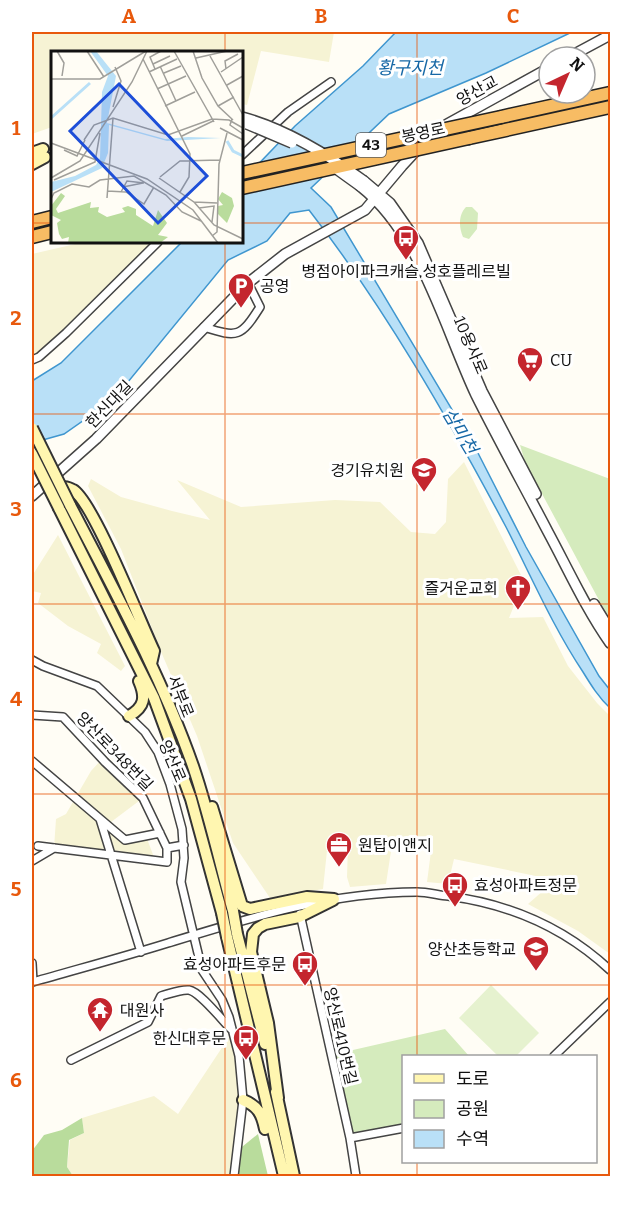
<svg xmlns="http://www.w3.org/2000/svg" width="642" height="1208" viewBox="0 0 642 1208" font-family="Bitter,'Noto Sans KR',serif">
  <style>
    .farmland { fill: #f6f3d4 }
    .green { fill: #d5ebbd }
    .forest { fill: #b9dc9c }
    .pitch { fill: #e6f2cf }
    .water { fill: #b9e0f7; stroke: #3f96cf; stroke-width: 1.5 }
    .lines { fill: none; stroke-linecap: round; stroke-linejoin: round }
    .minor-casing { stroke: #444; stroke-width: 10 }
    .tertiary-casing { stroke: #444; stroke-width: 12 }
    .secondary-casing { stroke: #333; stroke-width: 14 }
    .trunk-casing { stroke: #222; stroke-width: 15 }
    .minor { stroke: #fff; stroke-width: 7 }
    .tertiary { stroke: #fff; stroke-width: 9 }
    .secondary { stroke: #fff6b0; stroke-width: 10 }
    .trunk { stroke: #f7bc64; stroke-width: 12 }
    .tertiary-bridge-casing { stroke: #444; stroke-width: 12; stroke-linecap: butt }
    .secondary-bridge-casing { stroke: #333; stroke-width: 14; stroke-linecap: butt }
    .trunk-bridge-casing { stroke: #222; stroke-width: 15; stroke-linecap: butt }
    .tertiary-bridge { stroke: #fff; stroke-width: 9 }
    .secondary-bridge { stroke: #fff6b0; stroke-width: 10 }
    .trunk-bridge { stroke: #f7bc64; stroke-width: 12 }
    .grid { fill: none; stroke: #e8590c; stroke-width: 1.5; stroke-opacity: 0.55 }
    .labels { text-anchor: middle; stroke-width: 6; stroke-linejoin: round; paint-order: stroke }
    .shield { fill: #fff; stroke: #585858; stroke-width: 1.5 }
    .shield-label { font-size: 15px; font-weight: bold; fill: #111 }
    .street-label { font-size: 16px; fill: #111; stroke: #fff }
    .poi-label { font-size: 16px; fill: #111; stroke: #fff; text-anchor: start }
    .water-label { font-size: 18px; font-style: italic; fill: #1768a6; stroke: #fff }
    .inset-river { fill: none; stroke: #b9e0f7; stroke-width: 3 }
    .inset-road { fill: none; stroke: #a09f9a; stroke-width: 1.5 }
    .view { fill: #1d4ed8; fill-opacity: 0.15; stroke: #1d4ed8; stroke-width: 3 }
    .inset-edge { fill: none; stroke: #111; stroke-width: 3 }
    .neatline { fill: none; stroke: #e8590c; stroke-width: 2 }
    .grid-label { font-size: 20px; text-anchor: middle; font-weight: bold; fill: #e8590c }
  </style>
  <rect width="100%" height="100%" fill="#fffdf5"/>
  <path class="farmland" d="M32,32H334L329,62L261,51L247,105L242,104V52H52V127L32,134Z
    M84,242H158L66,333L32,359V254Z
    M464,462L524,581L509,618L543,617L568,666L597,703L610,716V954L578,931L528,904L544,890L560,881L454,859L448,884L427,882L433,836L393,838L386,884L350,887L347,877L348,844L328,841L323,889L270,898L233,843L197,736L162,654L121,549L88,486L91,479L121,497L172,511L210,520L177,480L241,507L335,500L380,502L411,532L435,534L446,522L448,479Z
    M58,535L125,666L121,671L97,653L101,644L68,626L38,603L41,593L32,591V576Z
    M102,759L143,798L107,825L125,840L146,836L155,860L54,848L56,819L66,814L91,771Z
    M233,1031L243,1100L234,1176H73L67,1167L70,1140L84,1133L82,1118L154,1096L178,1114Z"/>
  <path class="green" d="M466,207H472L478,213L477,229L469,239L463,237C459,228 458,215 466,207Z
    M520,445L610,479V618L600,602L525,462Z
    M445,1029L469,1056H404L403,1128L350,1138L331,1055Z"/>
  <path class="forest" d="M82,1118L84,1133L69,1140L67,1167L73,1176H32V1151L44,1135L62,1130Z
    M258,1134L268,1176H234L237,1151Z"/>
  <path class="pitch" d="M491,985L539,1033L516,1056H498L459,1018Z"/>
  <path class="water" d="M396,32H572L486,73L389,114L311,188L331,207L478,453L526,547L599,676L610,690V708C599,698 591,685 583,672C553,627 531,576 506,527C448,418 385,308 309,210L290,213L267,241L228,260L114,399L64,434L32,443V381L61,363L182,242H242V181L295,126L363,66Z"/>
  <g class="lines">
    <g class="minor-casing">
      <path id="minor" d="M242,155L288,112L331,82
        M204,327C238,338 241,337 260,307L248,283
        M32,360L39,357L66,333L158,242
        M32,660L43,666L97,686L145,732L158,752L170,784L182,829L184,858L181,882L202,970L222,1000L229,1017L239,1056L243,1100L234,1176
        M32,715L63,717L105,762L143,798L167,848L184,845
        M32,761L125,840L160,833
        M100,819L141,952
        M38,846L167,862V848
        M32,861L54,848
        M300,914L350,1138L356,1176
        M32,963L33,982C78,969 123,957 168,943C249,918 331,892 417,892C427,892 438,895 448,896C510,904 565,928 610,970
        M554,1056L610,1002
        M71,1060L148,1022L161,996C169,994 181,989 189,990C200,992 221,1019 231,1029
        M350,1138L404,1128"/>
    </g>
    <g class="tertiary-casing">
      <path id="tertiary" d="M569,57L610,35
        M364,181L390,203L418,243L482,391L536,494
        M360,186C421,234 444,327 476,395C499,441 524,486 548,532C568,569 586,609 610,643
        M32,496L96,439L248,283L285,254L365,210L402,166L427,139L442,127L549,68
        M594,604L610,630"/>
    </g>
    <g class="secondary-casing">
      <path id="secondary" d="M32,153L43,149
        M32,164L45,157
        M55,488C61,487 67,486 73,490C93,501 141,624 154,651L151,664
        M70,505C114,590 161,675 193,766C209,813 220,863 233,911
        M59,508L154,698L191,799L222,913
        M129,716C145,707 146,697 139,681
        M212,807L242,906L250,909L307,897L334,899
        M237,934L265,1044
        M227,937L284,1176
        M276,1092L294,1176
        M278,1098L268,1023L251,952L253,934L258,928L265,924L299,917L333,900
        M243,1100C258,1106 262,1114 265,1129"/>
    </g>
    <g class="trunk-casing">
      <path id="trunk" d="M501,117L610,93
        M469,138L610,107
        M32,222L52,217
        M32,237L52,232"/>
    </g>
    <use href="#minor" class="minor"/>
    <use href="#tertiary" class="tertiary"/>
    <use href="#secondary" class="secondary"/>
    <use href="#trunk" class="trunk"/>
    <g class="tertiary-bridge-casing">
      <path id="tertiary-bridge" d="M242,117C286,129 327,154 364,181
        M247,124L292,143
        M335,168L360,186"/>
    </g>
    <g class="secondary-bridge-casing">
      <path id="secondary-bridge" d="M32,428L70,505
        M32,454L59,508
        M233,911L237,934
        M222,913L227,937"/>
    </g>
    <g class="trunk-bridge-casing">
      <path id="trunk-bridge" d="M242,173L501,117
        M242,188L469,138"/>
    </g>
    <use href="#tertiary-bridge" class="tertiary-bridge"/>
    <use href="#secondary-bridge" class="secondary-bridge"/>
    <use href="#trunk-bridge" class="trunk-bridge"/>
  </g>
  <path class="grid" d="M225,32V52M417,32V1056M32,223H52M242,223H610M225,242V1176M32,414H610M32,604H610M32,794H610M32,985H610M417,1162V1176"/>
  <defs>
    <g id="bus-pin" transform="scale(1.35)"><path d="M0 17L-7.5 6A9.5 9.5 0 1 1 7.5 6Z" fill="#c4262e" stroke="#fff"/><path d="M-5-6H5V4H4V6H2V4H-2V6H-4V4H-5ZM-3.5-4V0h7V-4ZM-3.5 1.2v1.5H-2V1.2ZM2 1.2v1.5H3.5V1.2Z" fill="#fff"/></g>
    <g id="parking-pin" transform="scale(1.35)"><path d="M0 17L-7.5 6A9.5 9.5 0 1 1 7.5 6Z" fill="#c4262e" stroke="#fff"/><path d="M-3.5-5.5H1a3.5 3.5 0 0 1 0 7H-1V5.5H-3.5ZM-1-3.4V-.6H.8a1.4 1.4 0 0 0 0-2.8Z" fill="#fff"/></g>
    <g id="supermarket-pin" transform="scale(1.35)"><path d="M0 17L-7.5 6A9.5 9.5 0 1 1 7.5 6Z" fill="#c4262e" stroke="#fff"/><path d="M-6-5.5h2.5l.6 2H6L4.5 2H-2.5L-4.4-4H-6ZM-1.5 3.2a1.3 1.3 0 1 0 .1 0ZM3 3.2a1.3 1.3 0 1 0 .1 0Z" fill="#fff"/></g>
    <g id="school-pin" transform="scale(1.35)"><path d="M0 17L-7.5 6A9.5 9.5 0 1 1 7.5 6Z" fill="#c4262e" stroke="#fff"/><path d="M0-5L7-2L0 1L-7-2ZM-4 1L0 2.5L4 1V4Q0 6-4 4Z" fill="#fff"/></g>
    <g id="church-pin" transform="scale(1.35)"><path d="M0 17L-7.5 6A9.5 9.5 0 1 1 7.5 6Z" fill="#c4262e" stroke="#fff"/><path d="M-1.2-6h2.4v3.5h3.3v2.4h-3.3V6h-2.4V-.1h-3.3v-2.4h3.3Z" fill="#fff"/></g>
    <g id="office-pin" transform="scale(1.35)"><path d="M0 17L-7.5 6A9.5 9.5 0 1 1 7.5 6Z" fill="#c4262e" stroke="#fff"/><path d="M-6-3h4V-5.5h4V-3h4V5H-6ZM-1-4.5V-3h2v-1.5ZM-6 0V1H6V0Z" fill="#fff"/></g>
    <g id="temple-pin" transform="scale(1.35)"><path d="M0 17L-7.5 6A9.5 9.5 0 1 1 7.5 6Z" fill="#c4262e" stroke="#fff"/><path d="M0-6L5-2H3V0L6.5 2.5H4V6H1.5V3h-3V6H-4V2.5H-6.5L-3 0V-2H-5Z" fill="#fff"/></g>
  </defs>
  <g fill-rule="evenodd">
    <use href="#bus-pin" x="406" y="238"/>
    <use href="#parking-pin" x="241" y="286"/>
    <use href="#supermarket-pin" x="530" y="360"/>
    <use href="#school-pin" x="424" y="470"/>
    <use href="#church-pin" x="518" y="588"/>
    <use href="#office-pin" x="339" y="845"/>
    <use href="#bus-pin" x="455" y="885"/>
    <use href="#school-pin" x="536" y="949"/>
    <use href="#bus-pin" x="305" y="964"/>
    <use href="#temple-pin" x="100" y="1010"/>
    <use href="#bus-pin" x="246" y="1038"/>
  </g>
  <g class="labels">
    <rect class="shield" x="356" y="133" width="30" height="24" rx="4.5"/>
    <g class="shield-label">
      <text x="371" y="150">43</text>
    </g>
    <g class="street-label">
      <text transform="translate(477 90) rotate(-29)" y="6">양산교</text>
      <text transform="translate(423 132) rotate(-12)" y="6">봉영로</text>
      <text transform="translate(471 345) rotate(67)" y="6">10용사로</text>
      <text transform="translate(109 404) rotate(-46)" y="6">한신대길</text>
      <text transform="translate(181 696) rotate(68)" y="6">서부로</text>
      <text transform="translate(115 751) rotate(46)" y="6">양산로348번길</text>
      <text transform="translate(173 761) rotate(67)" y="6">양산로</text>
      <text transform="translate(341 1036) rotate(77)" y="6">양산로410번길</text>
    </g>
    <g class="poi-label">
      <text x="406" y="277" text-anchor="middle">병점아이파크캐슬.성호플레르빌</text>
      <text x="260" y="292">공영</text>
      <text x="550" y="366">CU</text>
      <text x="404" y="476" text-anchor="end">경기유치원</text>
      <text x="498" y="594" text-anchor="end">즐거운교회</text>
      <text x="358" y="851">원탑이앤지</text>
      <text x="474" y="891">효성아파트정문</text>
      <text x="516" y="955" text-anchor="end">양산초등학교</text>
      <text x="286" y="970" text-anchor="end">효성아파트후문</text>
      <text x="120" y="1016">대원사</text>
      <text x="226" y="1044" text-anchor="end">한신대후문</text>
    </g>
    <g class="water-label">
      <text x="410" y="74">황구지천</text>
      <text transform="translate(460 431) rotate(59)" y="6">삼미천</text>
    </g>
  </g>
  <g transform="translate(51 51)">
    <rect width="192" height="192" fill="#fffdf5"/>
    <path d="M171,141L181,147L183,155L176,172L167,163V155L172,154L167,148ZM10,142L14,145L5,158L7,162L40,151L39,157L48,156L47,161L56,166L74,161L71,157L77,155L85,158V164L102,175L107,159L116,172L107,184L117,186L109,192H17L18,186L11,188L8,183L6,172L10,169L0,164V155Z" fill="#b9dc9c"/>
    <path d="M39,0H45L65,25L56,72L114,88L137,86L170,87L116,90L58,74L57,102L51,117L0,141V131L24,125L45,114L49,107L51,41L57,25Z" fill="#b9e0f7"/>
    <path class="inset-river" d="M0,67L39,32M176,90L182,100L192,105"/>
    <path class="inset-road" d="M6,0L13,12L11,25M36,0L53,26M123,0L163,71M142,0L151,27L167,55L182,69M159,5L192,64M145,7L176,0M92,8L139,103L138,126L129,141M102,13L119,5M109,15L125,50M104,18L99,6L110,0M175,18L174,10L187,3M98,21L126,8M170,21L192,6M113,22L130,15M0,28H49L95,0M176,34L192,25M106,38L135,25M114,55L144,41M167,55L183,46M62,56L70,30L64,16M181,68L179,74L192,83M169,77L192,89M131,85L162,70M33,89L43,74L62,67L117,84L161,68L178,69L192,77M0,92L96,128L142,159L167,192M13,99L26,105L34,89M109,126L129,110L169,109M0,127L29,110L81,31L96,0M108,127L143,151L166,152M3,129L44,111L49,82M72,136L92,132M56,140L75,141L93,153L103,136M70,141L76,130L93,132M56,147L62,67M0,148L3,142L21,133L38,136L49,129L83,125L115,144L131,161L150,170M143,151L163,174L192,188M148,157L163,155L161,171M161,185L166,181L168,113L176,82"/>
    <path class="view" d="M68,33L156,125L107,172L19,80Z"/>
    <rect width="192" height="192" class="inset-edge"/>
  </g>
  <rect width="642" height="1208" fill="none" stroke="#ffffff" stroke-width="66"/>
  <rect x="402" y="1055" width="195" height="108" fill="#ffffff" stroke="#a0a0a0" stroke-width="1.5"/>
  <rect x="414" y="1074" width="30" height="9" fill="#fff6b0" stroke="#a0a0a0" stroke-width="1.5"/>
  <text x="456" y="1085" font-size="18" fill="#111111">도로</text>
  <rect x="414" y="1100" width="30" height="18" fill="#d5ebbd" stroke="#a0a0a0" stroke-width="1.5"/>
  <text x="456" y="1115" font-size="18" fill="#111111">공원</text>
  <rect x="414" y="1130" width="30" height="18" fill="#b9e0f7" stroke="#a0a0a0" stroke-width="1.5"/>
  <text x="456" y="1145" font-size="18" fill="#111111">수역</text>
  <g transform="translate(567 75) rotate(44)"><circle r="28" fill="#ffffff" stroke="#a0a0a0" stroke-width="1.5"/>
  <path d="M0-4.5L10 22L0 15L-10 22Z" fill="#c4262e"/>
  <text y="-9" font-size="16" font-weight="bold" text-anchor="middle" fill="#111111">N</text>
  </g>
  <rect x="33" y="33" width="576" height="1142" class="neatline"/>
  <g class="grid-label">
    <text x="129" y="23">A</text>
    <text x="321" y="23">B</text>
    <text x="513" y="23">C</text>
    <text x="16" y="135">1</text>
    <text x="16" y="325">2</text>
    <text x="16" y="516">3</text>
    <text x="16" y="706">4</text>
    <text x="16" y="896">5</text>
    <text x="16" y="1087">6</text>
  </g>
</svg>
